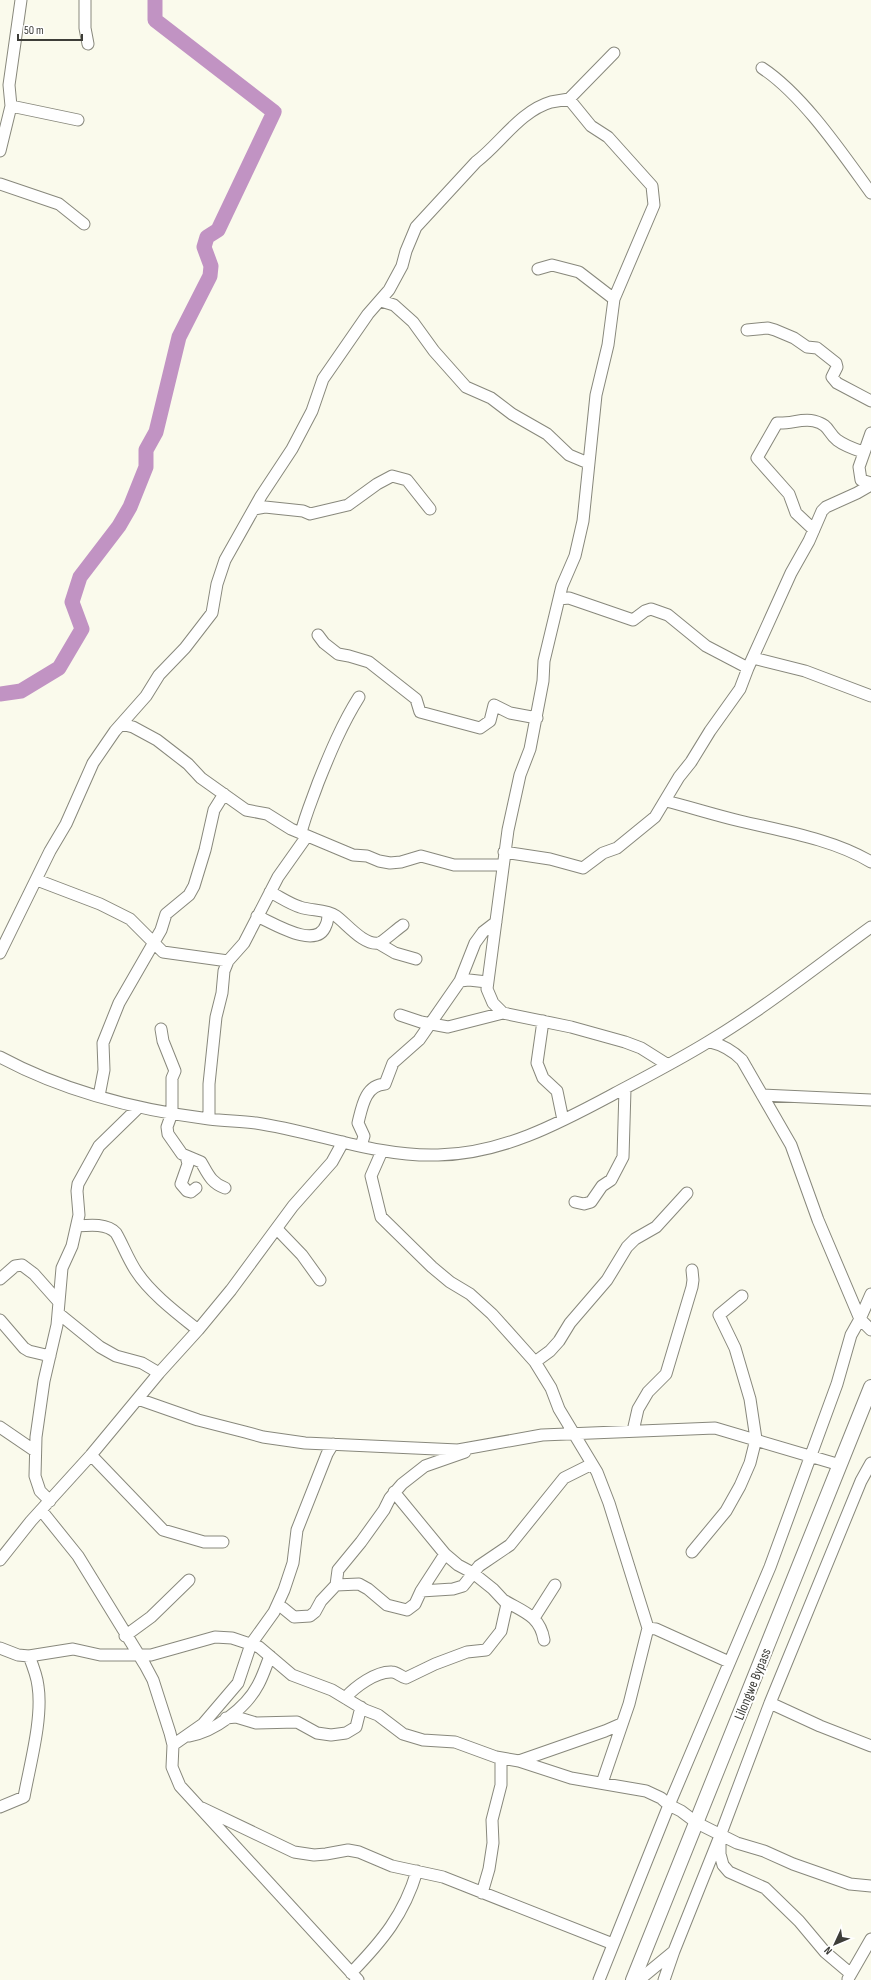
<svg xmlns="http://www.w3.org/2000/svg" width="871" height="1980" viewBox="0 0 871 1980" font-family="'Sofia Sans Condensed',sans-serif">
  <style>
    .lines { fill: none; stroke-linecap: round; stroke-linejoin: round }
    .river { stroke: #c193c3; stroke-width: 15 }
    .minor-casing { stroke: #88887c; stroke-width: 13 }
    .major-casing { stroke: #88887c; stroke-width: 16 }
    .minor { stroke: #fff; stroke-width: 11 }
    .major { stroke: #fff; stroke-width: 14 }
    .labels { text-anchor: middle; stroke-width: 4; stroke-linejoin: round; paint-order: stroke }
    .street-label { font-size: 14px; fill: #3d3d38; stroke: #fff }
  </style>
  <rect width="100%" height="100%" fill="#fafaec"/>
  <g class="lines">
    <path class="river" d="M0,694L21,691L59,668L82,629L72,602L80,577L119,526L130,507L146,467V450L156,432L179,337L210,276L211,266L204,247L207,237L218,230L274,112L155,20V0"/>
    <g class="minor-casing">
      <path id="minor" d="M85,0V28L88,44
        M762,68C803,95 842,153 871,193
        M569,99L614,53
        M11,106L78,120
        M0,151L11,106L9,85L21,0
        M0,184L59,204L84,224
        M538,269L552,265L579,272L614,299
        M381,301L394,305L413,322L434,351L466,387L491,398L512,414L547,434L569,455L588,463
        M747,330L768,328L775,330L794,338L807,347L817,348L836,363L837,367L832,377L837,383L871,401
        M871,433L859,467L861,480L871,483
        M254,509L265,507L303,511L310,514L348,505L377,484L392,476L407,480L430,509
        M814,530L796,513L789,494L757,458L777,423C791,424 802,418 814,421C830,425 827,432 837,440C845,446 854,449 863,452
        M559,599L569,598L633,620L645,611L651,609L668,615L706,646L748,668
        M318,635L324,643L338,654L349,656L369,662L416,699L420,712L480,728L490,721L494,705L510,713L537,718
        M753,658L805,671L871,696
        M121,724L133,727L157,740L188,764L201,778L246,810L267,814L291,829L353,855L367,856L379,861L390,863L401,862L421,856L454,865H503
        M666,801C690,807 715,815 740,821C782,831 833,839 871,862
        M301,833C305,816 312,800 318,783C330,753 342,724 359,697
        M504,852L550,859L583,868L603,853L617,848L655,817L679,777L691,762L710,731L740,689L748,668L791,573L809,541L822,511L826,507L857,493L871,485
        M37,880L100,904L130,919L163,952L228,961
        M270,892C280,897 290,904 300,907C311,911 326,909 336,916C347,924 364,946 379,943C383,942 397,929 403,925
        M257,916C273,923 317,951 326,925C328,921 328,916 328,913
        M378,943L395,953L416,959
        M0,953L50,851L66,824L93,763L115,731L146,696L159,675L185,648L212,613L217,584L225,560L261,496L292,449L312,411L323,379L368,314L389,290L402,266L406,251L416,227L476,162C500,144 520,111 551,102C557,101 563,100 569,99L591,126L608,137L652,186L654,205L614,299L608,345L596,395L583,521L575,556L562,586L544,661L543,681L530,749L520,775L508,830L487,989L493,1003L503,1013L571,1027L625,1042L641,1048L668,1065
        M460,981L469,980L487,982
        M400,1015L421,1022L448,1027L503,1013
        M543,1021L537,1063L543,1078L557,1091L563,1120
        M161,1029L163,1041L175,1071L172,1078V1113L167,1127L168,1134L182,1154L201,1162C208,1174 211,1183 225,1188
        M710,1042C723,1045 732,1050 742,1060L791,1145L818,1220L860,1319L871,1330
        M0,1057C63,1091 138,1110 209,1119C224,1121 240,1121 256,1123C317,1132 376,1157 438,1155C501,1154 558,1124 612,1095C644,1078 677,1061 708,1042C765,1008 817,966 871,927
        M762,1095L871,1100
        M99,1096L104,1070L103,1043L119,1003L161,930L166,914L189,895L194,886L205,850L214,810L224,794
        M209,1119V1084L216,1017L222,993L224,971L228,961L244,943L278,877L307,836
        M361,1146L364,1136L358,1123C362,1107 365,1085 385,1084L393,1063L419,1040L460,981L475,943L483,932L496,922
        M382,1151L371,1176L381,1217L432,1267L450,1282L470,1294L492,1314L535,1362L551,1388L559,1409L597,1472L609,1503L648,1628L629,1704L602,1783
        M186,1156L188,1164L181,1184L187,1191L191,1192L196,1188
        M575,1202L584,1204L591,1202L602,1186L611,1180L623,1157L625,1089
        M77,1226C89,1225 107,1223 116,1233C123,1245 128,1259 136,1271C150,1293 178,1314 198,1330
        M277,1229L302,1255L320,1280
        M0,1279L15,1266L22,1265L34,1274L58,1301
        M58,1313L100,1347L116,1356L142,1363L159,1373
        M0,1320L24,1348L29,1351L50,1356
        M535,1362L550,1351L559,1341L570,1323L607,1280L627,1247L635,1239L656,1227L687,1193
        M138,1399L198,1420L245,1432L263,1437L305,1443L458,1450L542,1435L715,1428L840,1465
        M0,1427L35,1451
        M633,1431L638,1409L648,1392L666,1374L692,1287L693,1280L692,1270
        M91,1455L163,1530L204,1542H223
        M50,1501L40,1491L35,1476L36,1437L44,1381L57,1325L62,1268L72,1246L79,1215L77,1191L78,1184L99,1146L139,1107
        M41,1510L78,1556L145,1665L153,1680L170,1733L173,1745L172,1767L180,1786L358,1980
        M692,1552L726,1511L740,1486L750,1463L756,1439L750,1399L735,1348L719,1315L742,1296
        M0,1560L31,1521L91,1455L159,1373L198,1330L231,1290L293,1206L332,1162L343,1142
        M336,1585L359,1584L368,1589L387,1605L407,1610L415,1604L421,1591L445,1554
        M421,1591L453,1589L463,1586L479,1566L510,1545L564,1478L592,1464
        M505,1601C524,1612 540,1616 544,1640
        M278,1606L283,1608L294,1617L310,1616L315,1612L321,1601L336,1585L338,1570L361,1542L384,1510L390,1498L402,1484L425,1466L465,1452
        M534,1618L555,1585
        M648,1628L656,1629L729,1662
        M125,1636L151,1617L189,1580
        M0,1648L18,1655L29,1656L73,1649L100,1655H151L215,1637L232,1638L259,1647L292,1675L332,1690L365,1710L378,1715L403,1734L423,1740L455,1742L496,1757L519,1761L571,1778L646,1791L661,1798L669,1805L681,1811L697,1823L737,1843L764,1851L793,1864L850,1884L871,1886
        M345,1698C355,1687 376,1671 392,1672C397,1672 401,1677 406,1678L435,1664L467,1652L486,1650L501,1631L507,1604L493,1589L473,1573L458,1565L445,1554L394,1492
        M770,1703L820,1726L871,1746
        M226,1718L236,1717L256,1723L297,1722L317,1733L331,1735L346,1733L356,1727L361,1707
        M189,1736C214,1732 246,1708 258,1685C263,1676 266,1666 270,1656
        M173,1745L203,1724L238,1683L251,1644L274,1612L284,1590L293,1563L297,1530L327,1454L333,1444
        M519,1761L605,1731L621,1724
        M0,1807L24,1797C30,1764 43,1718 38,1686C37,1676 33,1666 29,1656
        M202,1808L294,1852L314,1855L326,1854L348,1850L359,1852L392,1866L443,1877L613,1944
        M720,1841V1854L723,1865L729,1872L765,1888L799,1921L825,1952L851,1974
        M482,1893L489,1869L493,1843L492,1820L501,1785V1759
        M351,1973C382,1941 404,1915 417,1871
        M848,1979L871,1939
        M599,1980L669,1805L770,1567L837,1384L851,1335L860,1319L871,1294
        M639,1980L673,1952
        M664,1980L674,1951L720,1836L770,1703L861,1481L871,1463"/>
    </g>
    <g class="major-casing">
      <path id="major" d="M633,1980L871,1387"/>
    </g>
    <use href="#minor" class="minor"/>
    <use href="#major" class="major"/>
  </g>
  <g class="labels">
    <g class="street-label">
      <text transform="translate(752 1684) rotate(-68)" y="5">Lilongwe Bypass</text>
    </g>
  </g>
  <g transform="translate(835 1944) rotate(226)" stroke="#ffffff" stroke-width="3" paint-order="stroke">
  <path d="M0-3L7 15L0 10L-7 15Z" fill="#3d3d38"/>
  <text y="-6" font-size="11" font-weight="bold" text-anchor="middle" fill="#3d3d38">N</text>
  </g>
  <path d="M18 34v6h64v-6" fill="none" stroke="#3d3d38" stroke-width="2"/>
  <text x="24" y="34" font-size="12" fill="#3d3d38" stroke="#ffffff" stroke-width="3" paint-order="stroke">50 m</text>
</svg>
